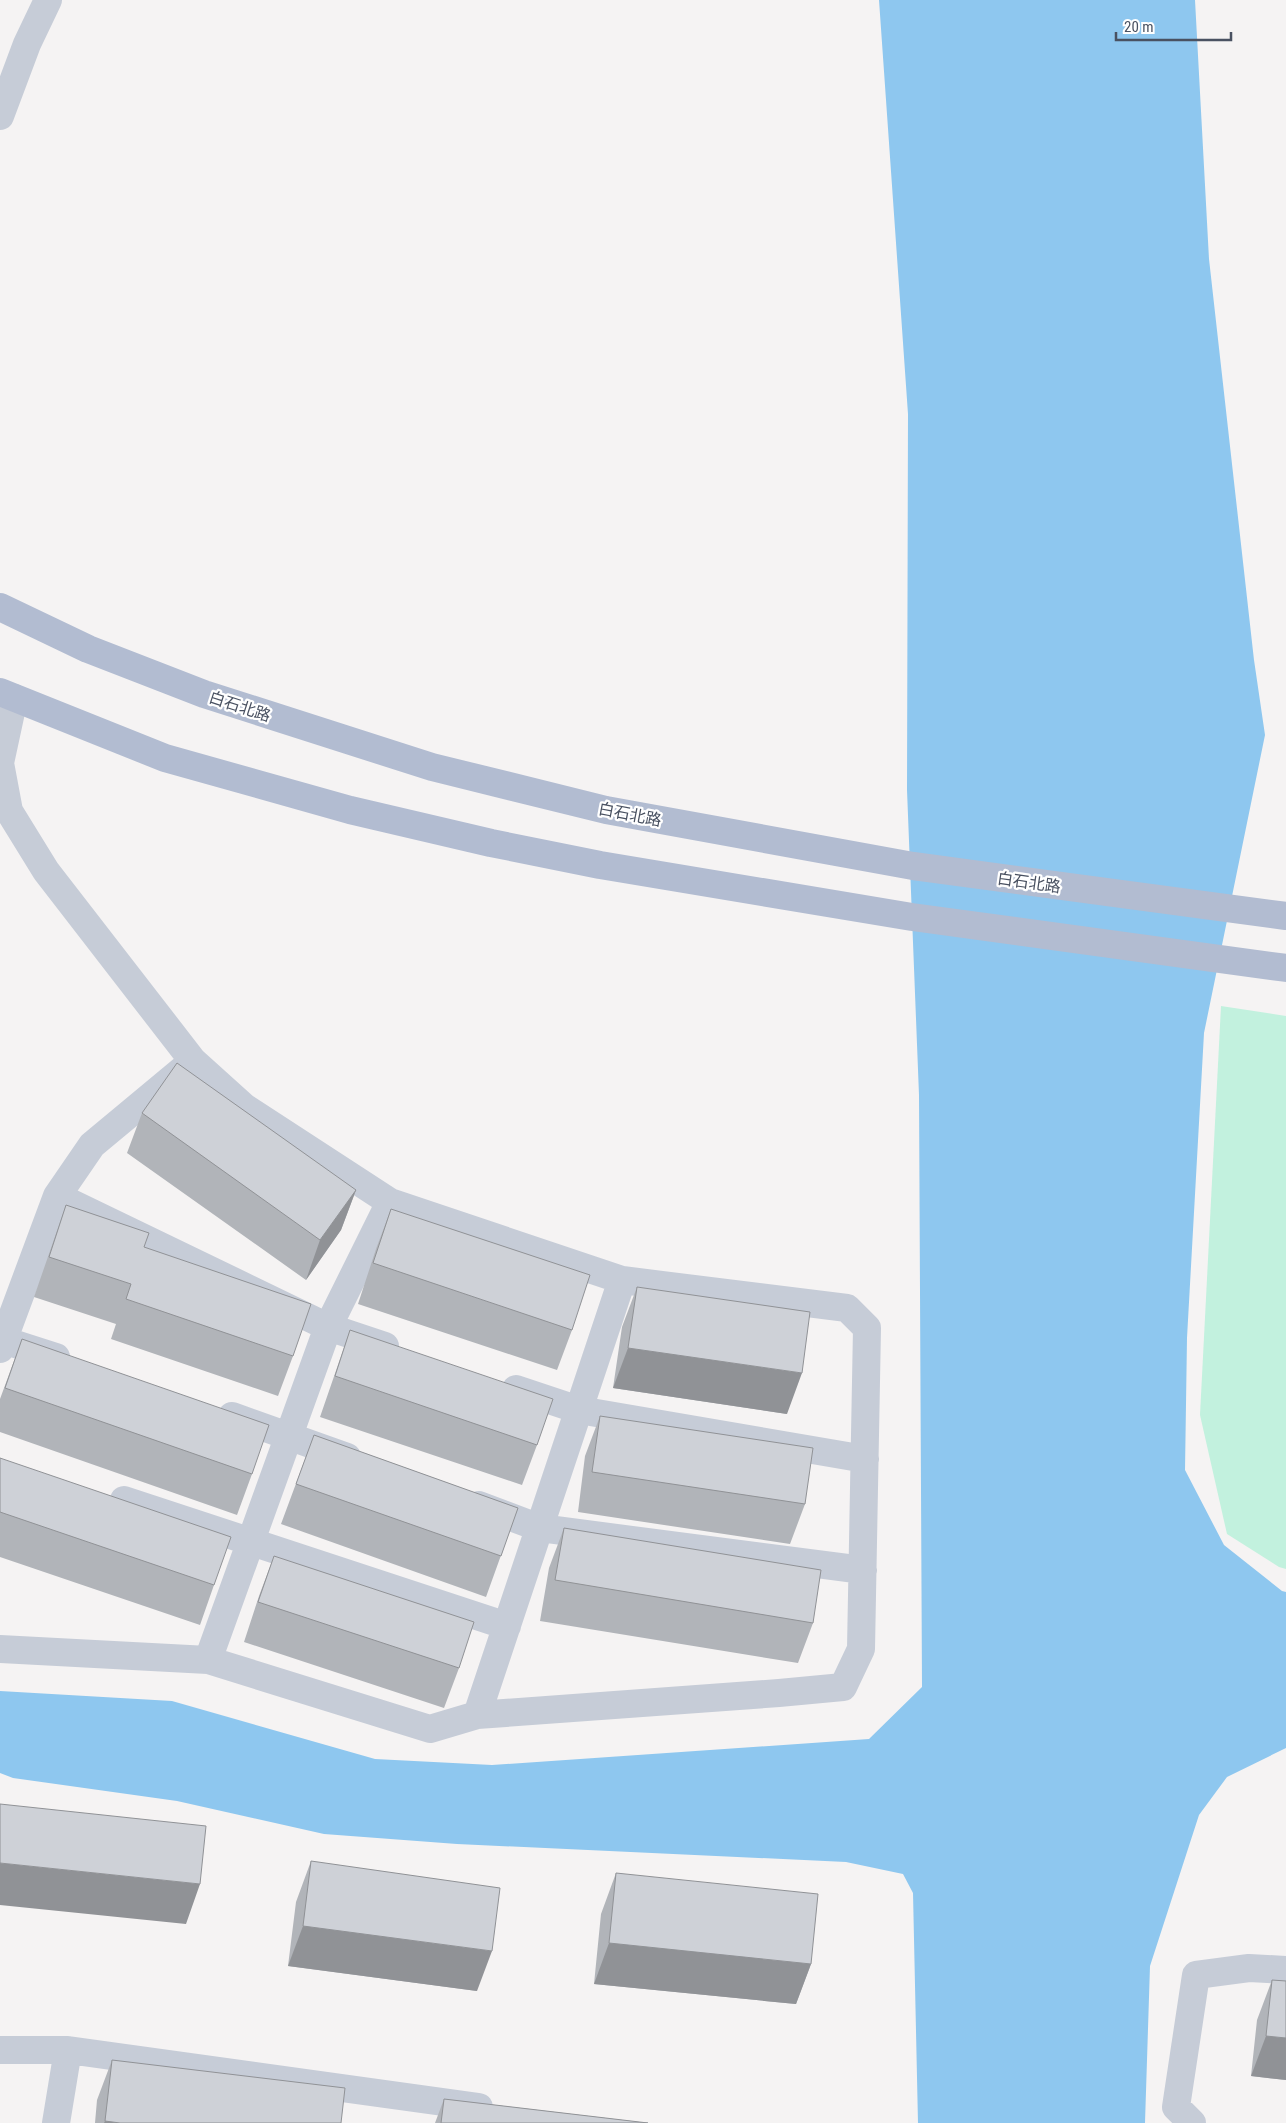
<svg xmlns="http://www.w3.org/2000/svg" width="1286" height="2123" viewBox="0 0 1286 2123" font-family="'Roboto Condensed','Noto Sans SC',sans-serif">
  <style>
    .green { fill: #c2f1de }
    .water { fill: #8ec7ef }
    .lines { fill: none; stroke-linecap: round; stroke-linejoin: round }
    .minor { stroke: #c6ccd7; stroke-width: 28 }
    .major { stroke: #b2bcd1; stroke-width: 28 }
    .wall { fill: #b1b4b9 }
    .shaded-wall { fill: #909296 }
    .building { fill: #ced1d7; stroke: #909296 }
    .labels { text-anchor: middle; stroke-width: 4.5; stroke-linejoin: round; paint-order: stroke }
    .street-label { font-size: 16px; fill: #495161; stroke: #fff }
  </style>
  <rect width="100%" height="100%" fill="#f5f3f3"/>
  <path class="green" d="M1221,1006L1286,1016V1569L1279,1567L1227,1534L1200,1415Z"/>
  <path class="water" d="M879,0H1195L1209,259L1254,660L1265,735L1204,1033L1187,1338L1185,1470L1224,1545L1282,1591L1286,1592V1748L1227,1777L1199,1815L1150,1966L1145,2123H918L913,1893L903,1874L846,1862L457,1844L324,1834L177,1801L13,1778L0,1773V1691L172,1701L375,1759L492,1765L869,1739L922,1687L919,1095L907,790L908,414Z"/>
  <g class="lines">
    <path class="minor" d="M0,116L27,44L48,0
      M57,1196L328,1327L385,1346
      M3,1340L56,1357
      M0,1349L57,1196L92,1145L187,1066
      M516,1389L579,1410L865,1459
      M232,1416L347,1457
      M124,1500L507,1626
      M479,1505L540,1528L863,1570
      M0,1649L208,1660L430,1729L477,1715L779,1693L843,1687L861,1649L867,1328L847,1308L622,1280L390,1202L244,1107L193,1061L46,871L9,811L0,763L14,698
      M208,1660L328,1327L390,1202
      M477,1715L622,1280
      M0,2050H68L479,2107
      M56,2123L68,2050
      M1192,2123L1176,2107L1196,1975L1249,1968L1286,1970"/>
    <path class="major" d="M0,607L88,649L204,694L432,767L606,810L913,866L1286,916
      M0,692L165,758L350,810L491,843L600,865L912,917L1286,968"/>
  </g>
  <path class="wall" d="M142,1113L356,1190L341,1230L306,1280L127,1153Z
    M66,1205L144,1247L293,1356L278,1396L111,1339L116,1324L34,1297Z
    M391,1209L572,1330L557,1370L358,1304L376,1249Z
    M637,1287L787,1414L613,1388L622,1327Z
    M350,1330L537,1445L522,1485L320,1417Z
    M22,1339L252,1474L237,1515L0,1432V1399Z
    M600,1416L805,1504L790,1544L578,1512L585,1456Z
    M314,1435L518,1508L486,1597L281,1524Z
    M0,1458L214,1585L200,1625L0,1557Z
    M564,1528L813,1623L798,1663L540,1621L549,1568Z
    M274,1556L459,1668L444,1708L244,1642L259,1596Z
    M311,1861L477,1991L288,1966L296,1902Z
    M616,1873L811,1964L796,2004L594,1984L601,1914Z
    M1272,1980L1286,1981V2080L1251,2076L1257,2020Z
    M112,2060L341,2123H95L97,2100Z
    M444,2099L648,2123H435Z"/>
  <path class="shaded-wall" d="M356,1190L341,1230L306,1280L320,1240Z
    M628,1348L802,1373L787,1414L613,1388Z
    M0,1863L200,1884L186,1924L0,1905Z
    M303,1926L492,1951L477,1991L288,1966Z
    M609,1943L811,1964L796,2004L594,1984Z
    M1266,2036L1286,2038V2080L1251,2076Z
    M105,2121L120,2123H104Z"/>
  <path class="building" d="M177,1063L356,1190L320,1240L142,1113Z
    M66,1205L149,1233L144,1247L311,1304L293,1356L126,1299L131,1284L49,1257Z
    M391,1209L590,1275L572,1330L373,1263Z
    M637,1287L810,1312L802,1373L628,1348Z
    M350,1330L553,1399L537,1445L335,1376Z
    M22,1339L269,1425L252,1474L5,1388Z
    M600,1416L813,1448L805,1504L592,1472Z
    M314,1435L518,1508L501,1556L296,1484Z
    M0,1458L231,1537L214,1585L0,1512Z
    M564,1528L821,1570L813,1623L555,1580Z
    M274,1556L474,1622L459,1668L258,1602Z
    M0,1804L206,1826L200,1884L0,1863Z
    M311,1861L500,1888L492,1951L303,1926Z
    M616,1873L818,1894L811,1964L609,1943Z
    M1272,1980L1286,1981V2038L1266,2036Z
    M112,2060L345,2088L341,2123H120L105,2121Z
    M444,2099L648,2123H441Z"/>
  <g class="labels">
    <g class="street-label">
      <text transform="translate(240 706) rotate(18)" y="6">白石北路</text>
      <text transform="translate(630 814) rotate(11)" y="6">白石北路</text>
      <text transform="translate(1029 882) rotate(8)" y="6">白石北路</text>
    </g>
  </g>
  <path d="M1116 32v8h115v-8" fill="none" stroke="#495161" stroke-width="2.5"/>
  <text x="1124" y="32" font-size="15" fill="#495161" stroke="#ffffff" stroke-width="4" paint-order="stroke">20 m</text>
</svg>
